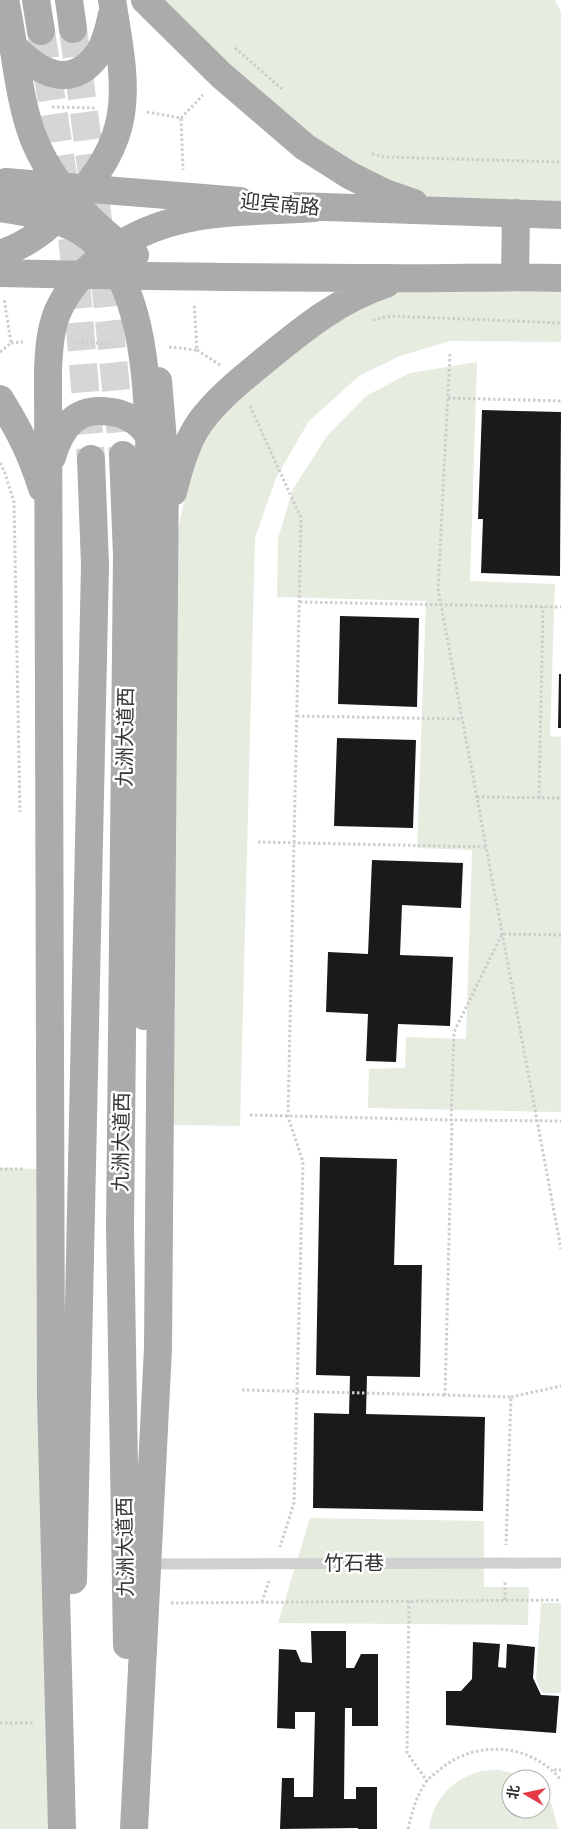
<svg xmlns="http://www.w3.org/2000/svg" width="561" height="1829" viewBox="0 0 561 1829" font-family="'Alegreya Sans','Noto Sans SC',sans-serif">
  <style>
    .green { fill: #e6ecdf }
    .building { fill: #1a1a1a }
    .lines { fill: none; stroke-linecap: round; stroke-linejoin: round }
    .primary-tunnel { stroke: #d6d6d6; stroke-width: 28; stroke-dasharray: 28 14; stroke-linecap: butt }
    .path { stroke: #cdcdcd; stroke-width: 3; stroke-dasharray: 2.5 2.5; stroke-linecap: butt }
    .lane { stroke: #d0d0d0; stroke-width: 11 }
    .primary { stroke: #ababab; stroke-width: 28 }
    .primary-bridge { stroke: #ababab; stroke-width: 28 }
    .labels { text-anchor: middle; stroke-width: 5; stroke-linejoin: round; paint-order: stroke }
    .street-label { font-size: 20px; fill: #333; stroke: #fff }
  </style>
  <rect width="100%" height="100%" fill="#fff"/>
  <path class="green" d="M147,0H555L561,12V213L437,210L350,174Z
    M405,287L561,291V342L450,341L400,356L359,376L309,421L276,478L255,538L240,1126L173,1125L172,563L182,510L193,465L217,420L311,335L355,305Z
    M477,362L470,581L555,584L550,736L561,737V1112L368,1108L369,1069L405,1068L406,1037L466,1039L472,850L417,848L426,601L277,597L278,538L293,489L327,436L366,396L410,373Z
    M0,1168L40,1169L51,1829H0Z
    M310,1518L484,1521V1587H529L528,1625L278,1623Z
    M541,1603H561V1693H542L536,1678Z
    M499,1770L520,1775L526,1779H511V1809H541V1790L552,1805L558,1829H429C433,1802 449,1782 475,1773C482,1770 491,1770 499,1770Z"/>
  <path class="building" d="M482,410L561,412L560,576L481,573L483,519H478Z
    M340,616L419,618L417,707L338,704Z
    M559,674H561V728H558Z
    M337,738L416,740L413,828L334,826Z
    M372,860L463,863L461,908L402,905L400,955L453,957L450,1026L398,1024L396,1062L366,1061L368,1014L326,1012L328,952L368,954Z
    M320,1157L397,1159L394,1265H422L420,1377L367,1376L366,1414L485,1417L483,1511L313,1508L314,1413L349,1414L350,1376L316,1375Z
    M311,1631H346V1668H354L361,1654H378V1726H352V1708H345L344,1799H356V1787H377V1829H358V1828L280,1829L282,1778H294V1797H313L315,1712H295V1729L277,1728L279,1649L296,1650L301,1662L312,1663Z
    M473,1642L500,1644L498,1667L506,1668L507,1644L535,1647L533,1678L541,1695L559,1696L556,1733L446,1725V1691H461L472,1679Z"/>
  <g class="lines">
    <path class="primary-tunnel" d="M73,29L100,235L123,455
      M41,31L72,234L91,459"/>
    <path class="path" d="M235,48L283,90
      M52,107L96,108
      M147,112L181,118L183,170
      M181,118L203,95
      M372,154L384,157L561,162
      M373,320L391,316L561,323
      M76,342L115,344
      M11,343L23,342
      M169,347L197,350L194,303
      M197,350L220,365
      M0,352L11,343L4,298
      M450,354L438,589L561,1249
      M448,398L561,401
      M250,406L301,518L288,1117L303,1162L294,1503L280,1547
      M0,463L5,473L14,502L20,812
      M300,602L561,607
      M297,716L462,719
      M477,797L561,798
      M539,798L543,607
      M258,842L486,847
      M561,935L502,934L454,1032L451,1120L561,1121
      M250,1115L452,1120L445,1395L511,1397L506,1545
      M0,1169H24
      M242,1390L445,1395
      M511,1397L561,1386
      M505,1600V1581
      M409,1601L407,1753L427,1781
      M262,1602L269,1581
      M171,1603L561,1600
      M0,1723H34
      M554,1770H561
      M408,1829C412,1812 416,1797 426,1782C429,1778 433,1775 437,1772C473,1739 530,1742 561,1780"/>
    <path class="lane" d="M147,1564L561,1563"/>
    <path class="primary" d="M5,0C15,44 18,102 35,142C47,170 64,193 85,214C101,230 116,244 135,255
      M36,0L41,31
      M69,0L73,29
      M145,0L221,75L305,147L349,175L385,193L414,203
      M14,47C39,73 71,91 98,54C106,43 109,27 112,14
      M6,182L240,201
      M0,185L41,205L61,220
      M295,206L561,215
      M0,254C29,244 47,229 68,207C137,136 127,91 112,0
      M0,273C130,276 260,278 390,278C447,279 504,276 561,278
      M515,276L516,213
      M0,399C19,430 31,453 42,488
      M123,455L127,555L120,1228L127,1645
      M52,457C61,426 77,406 111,412C122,413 134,419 142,427C148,433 153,442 157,449
      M173,492C179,468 186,442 201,421C218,398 242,379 264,361C302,330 339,299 386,284
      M73,1580L95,565L91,459
      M62,1829L51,1397L48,369C49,350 50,331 57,313C79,263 133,230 185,219C227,210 271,211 314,208
      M134,1829L158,1348L165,464L158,381"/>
    <path class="primary-bridge" d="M0,208C27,212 56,217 80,231C148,272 147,393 150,463L144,1016"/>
  </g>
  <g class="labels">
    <g class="street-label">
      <text transform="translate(280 204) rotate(5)" y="7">迎宾南路</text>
      <text transform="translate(125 737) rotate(-89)" y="7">九洲大道西</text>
      <text transform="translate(121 1142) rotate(-89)" y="7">九洲大道西</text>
      <text transform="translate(125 1547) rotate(-91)" y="7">九洲大道西</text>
      <text x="354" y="1570">竹石巷</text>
    </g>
  </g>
  <g transform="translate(526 1794) rotate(279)"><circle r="24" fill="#ffffff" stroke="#adadad"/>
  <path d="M0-4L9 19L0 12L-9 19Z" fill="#e63946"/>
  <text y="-8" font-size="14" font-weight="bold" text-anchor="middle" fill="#333333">北</text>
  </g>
</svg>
